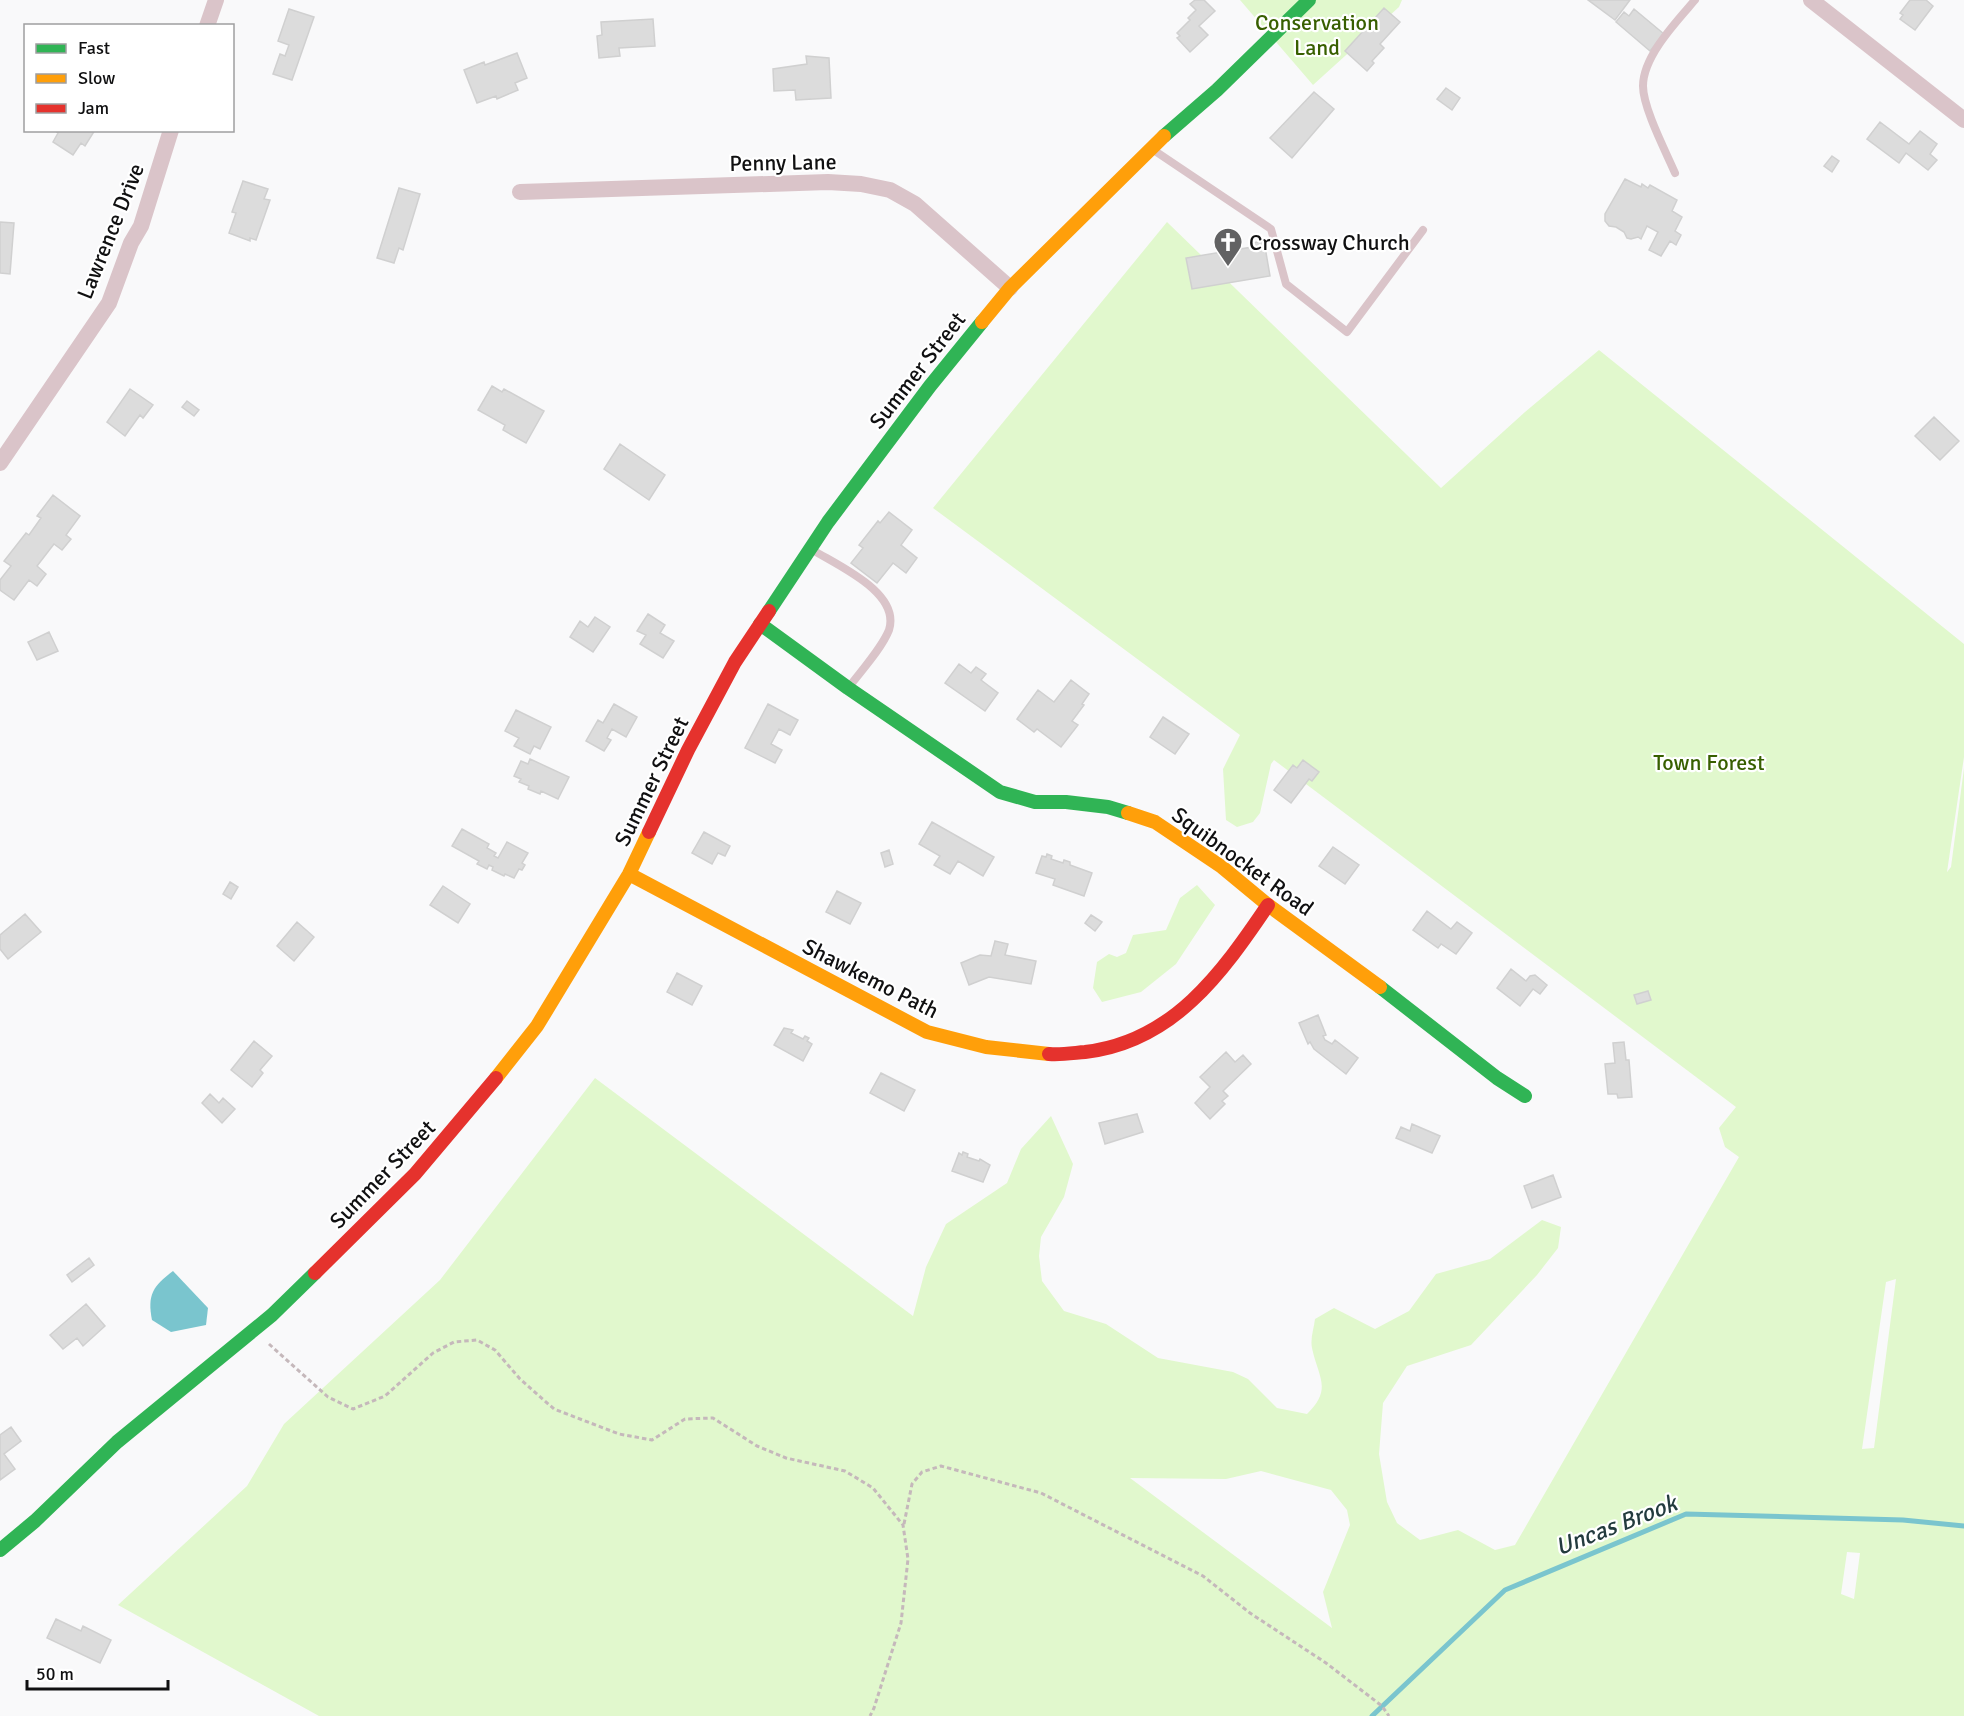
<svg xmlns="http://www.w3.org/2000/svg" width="1964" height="1716" viewBox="0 0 1964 1716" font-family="Signika,sans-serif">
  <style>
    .green { fill: #e1f8cd; fill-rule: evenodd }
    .water { fill: #7ac5ce }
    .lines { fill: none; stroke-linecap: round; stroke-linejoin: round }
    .stream { stroke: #7ac5ce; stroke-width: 5 }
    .building { fill: #dcdcdc; stroke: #d0d0d0; stroke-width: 1.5 }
    .path { stroke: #c5b8bb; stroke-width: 3; stroke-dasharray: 4.5 3; stroke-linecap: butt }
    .lane { stroke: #dac4c9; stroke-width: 8 }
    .street { stroke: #dac4c9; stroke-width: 16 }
    .fast { stroke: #30b455; stroke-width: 14 }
    .slow { stroke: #ff9f0a; stroke-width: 14 }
    .jam { stroke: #e5322d; stroke-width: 14 }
    .labels { text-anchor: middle; stroke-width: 4.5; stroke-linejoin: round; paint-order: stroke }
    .park-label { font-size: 22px; fill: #385f00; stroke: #fff }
    .street-label { font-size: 22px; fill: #101011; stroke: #fff }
    .poi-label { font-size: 22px; fill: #101011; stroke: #fff; text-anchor: start }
    .water-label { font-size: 24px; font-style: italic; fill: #233b3e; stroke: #fff }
  </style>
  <rect width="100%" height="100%" fill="#f9f9fa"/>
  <path class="green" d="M1240,0H1402L1399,7L1313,85Z
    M1167,222L1441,488L1525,412L1599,350L1964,644V757L1947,872L1951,867L1964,768V1716H319L118,1605L247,1486L284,1424L440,1280L595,1078L913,1316L926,1267L946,1224L1007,1183L1021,1149L1051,1116L1073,1164L1064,1197L1041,1237L1039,1256L1042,1281L1064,1311L1106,1324L1158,1358L1233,1372L1248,1379L1277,1408L1307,1414C1333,1389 1318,1377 1312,1348C1310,1339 1314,1328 1315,1319L1334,1308L1375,1329L1409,1311L1436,1274L1490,1259L1542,1220L1561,1227L1558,1248L1537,1275L1471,1345L1407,1366L1383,1403L1379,1454L1387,1502L1397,1523L1420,1540L1458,1530L1495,1550L1515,1545L1739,1157L1725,1147L1719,1128L1736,1107L1274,760L1271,764L1260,813L1253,822L1237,827L1226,820L1223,769L1240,735L933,508ZM1896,1279L1874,1448L1862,1449L1886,1282ZM1261,1471L1331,1490L1347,1510L1350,1525L1323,1592L1332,1628L1130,1478L1226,1479ZM1847,1552L1860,1553L1854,1599L1841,1594Z
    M1197,885L1215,905L1176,964L1141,992L1102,1002L1093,988L1097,962L1109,954L1117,957L1126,953L1133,935L1166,930L1180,898Z"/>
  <path class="water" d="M173,1271L208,1308L206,1325L171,1332L152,1320C147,1295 153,1286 173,1271Z"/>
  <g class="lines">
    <path class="stream" d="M1372,1716L1505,1590L1686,1514L1903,1520L1964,1526"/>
  </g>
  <path class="building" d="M1195,0H1204L1215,11L1199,26L1208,35L1190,52L1177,38L1180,36L1177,33L1190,20L1188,18L1196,10L1190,4Z
    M1588,0H1630L1615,20Z
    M1910,0H1926L1933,6L1915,30L1900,19L1903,15L1900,13Z
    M1384,8L1400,22L1380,44L1384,48L1372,61L1374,63L1367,71L1345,51Z
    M289,9L314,17L292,80L273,74L280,54L285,56L289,45L278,41Z
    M1634,9L1664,34L1650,51L1616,22L1624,12L1629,16Z
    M653,19L655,46L619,48L620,56L599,58L597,36L602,35L601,22Z
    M517,53L527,78L515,83L518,90L497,99L496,96L477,103L464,70L484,62L485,65Z
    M806,56L829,58L831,98L796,100L795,90L774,91L773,69L807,64Z
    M1446,88L1460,98L1452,110L1437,99Z
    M1314,92L1334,109L1292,158L1270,138Z
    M1880,122L1909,144L1920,131L1937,144L1930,154L1937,160L1928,170L1906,153L1899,163L1867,139Z
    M54,130H95L85,146L81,143L73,155L53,142L58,133Z
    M1832,156L1839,161L1832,172L1824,166Z
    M1625,179L1641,187L1642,184L1648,188L1650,185L1677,200L1672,211L1682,217L1675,231L1681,235L1676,245L1670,241L1661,256L1649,250L1658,232L1647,226L1641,239L1638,237L1631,239L1627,238L1624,232L1616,227L1609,226L1605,221V214Z
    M243,181L268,189L264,199L270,200L256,240L250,238V241L229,233L236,213L232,212Z
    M399,188L420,194L403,250L399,248L394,263L377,258Z
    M0,222L14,223L10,274L0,273Z
    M1264,241L1270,276L1192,289L1186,258L1252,247V243Z
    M492,386L502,392L504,389L544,411L526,443L503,430L505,425L478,410Z
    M130,389L153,405L143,418L140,415L125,436L107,422Z
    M187,401L199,410L194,416L182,407Z
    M1934,417L1959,441L1940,460L1915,436Z
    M620,444L665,475L649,500L604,469Z
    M53,495L80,516L66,535L71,539L62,550L54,544L37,566L46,574L37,586L29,580L14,600L0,590V580L11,566L4,561L26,533L29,535L41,518L37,516Z
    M889,512L912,530L901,545L917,558L906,573L893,563L877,583L851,563L863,548L859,545L878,521L880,523Z
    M648,614L665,625L660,633L674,641L663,658L640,644L646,635L637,631Z
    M595,617L610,627L593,652L570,637L580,621L588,627Z
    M49,632L58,651L37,660L28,642Z
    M959,664L971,673L976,667L986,674L981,680L998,693L985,711L945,683Z
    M1071,680L1089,694L1082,704L1084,705L1072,721L1078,725L1061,747L1037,729L1034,732L1017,719L1038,690L1054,702Z
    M614,704L637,717L626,737L612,729L607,738L611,740L604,751L586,741L598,720L603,723Z
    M768,704L798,720L790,735L779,729L771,744L782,750L775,763L745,748Z
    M516,710L551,727L540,749L534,746L530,754L514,746L519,738L505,731Z
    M1163,717L1189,734L1175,754L1150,737Z
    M530,759L569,777L558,799L541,791L540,794L528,789L529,786L519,782L521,779L514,776L521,761L528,764Z
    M1303,760L1319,772L1312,781L1309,779L1291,803L1274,790L1293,765L1297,768Z
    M932,822L994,857L983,876L958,861L950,874L934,865L940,856L919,844Z
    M462,829L489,844L487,848L496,853L494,856L498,858L507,842L528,853L522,863L525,865L522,870L519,869L514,878L505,874L504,876L492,870L493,867L489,865L487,869L477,864L479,861L452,846Z
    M704,832L730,846L725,856L718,853L712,864L692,853Z
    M1333,847L1359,865L1345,884L1319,866Z
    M889,850L893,864L885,867L881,853Z
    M1047,854L1052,856L1051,859L1063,863L1064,860L1070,862V865L1092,873L1084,896L1053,885L1055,879L1036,873L1042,856L1046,857Z
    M230,882L238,887L231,899L223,894Z
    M443,886L470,904L458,923L430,905Z
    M837,891L861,903L850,924L826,912Z
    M1427,911L1451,929L1457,922L1472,933L1456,954L1441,944L1438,948L1413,930Z
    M25,914L41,932L8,959L0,949V935Z
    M1091,915L1102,922L1095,931L1085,923Z
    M297,922L314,937L294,961L277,946Z
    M995,941L1008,944L1005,955L1036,961L1031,984L989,977L969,985L961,963L980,955L991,956Z
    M1511,969L1526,981L1530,976L1535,975L1547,985L1540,994L1533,989L1520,1006L1497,988Z
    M677,973L702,986L692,1005L667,992Z
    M1648,991L1651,1000L1637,1004L1634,995Z
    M1318,1015L1326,1035L1323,1036L1325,1040L1332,1044L1335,1040L1358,1058L1346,1074L1314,1049L1310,1042L1308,1044L1299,1023Z
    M784,1028L793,1030L791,1033L803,1039L805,1036L809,1038L807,1041L812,1044L803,1061L774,1045Z
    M254,1041L272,1056L260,1070L263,1073L252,1087L231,1070Z
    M1624,1042L1626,1060H1629L1632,1097L1618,1098L1617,1094H1608L1605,1064L1615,1063L1613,1043Z
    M1226,1052L1235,1062L1243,1055L1251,1064L1223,1091L1228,1096L1222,1101L1225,1104L1210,1119L1195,1103L1210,1087L1200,1077Z
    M881,1073L915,1090L904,1111L870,1093Z
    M210,1094L219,1103L223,1098L235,1109L222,1123L202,1103Z
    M1137,1114L1143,1132L1105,1144L1099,1123Z
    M1412,1124L1440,1136L1432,1153L1396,1138L1401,1127L1410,1131Z
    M963,1152L968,1154L967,1157L979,1161L980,1159L990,1165L983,1182L952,1171L959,1153L962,1155Z
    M1553,1175L1561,1197L1532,1208L1524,1186Z
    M89,1258L94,1265L72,1282L67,1275Z
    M86,1304L105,1326L83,1346L77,1338L63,1349L50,1335Z
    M11,1427L21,1441L4,1454L15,1469L0,1480V1435Z
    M56,1619L81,1631L83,1626L111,1640L100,1663L47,1638Z"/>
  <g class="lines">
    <path class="path" d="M269,1344L328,1397L353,1409L385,1396L433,1353L454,1342L477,1340L495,1350L520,1379L554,1409L619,1434L652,1440L685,1419L713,1418L757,1446L786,1458L845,1471L873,1488L903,1525L908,1559L901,1623L874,1708L870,1716
      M904,1524L912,1484L922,1472L941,1466L1041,1493L1203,1576L1250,1613L1326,1663L1382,1706L1389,1716"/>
    <path class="lane" d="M1152,149L1271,229L1286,284L1347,332L1423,230
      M1675,173C1666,152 1643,108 1643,86C1643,56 1677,21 1695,0
      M811,549C836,565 901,592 889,630C882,648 861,671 849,687"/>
    <path class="street" d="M1811,0L1964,120
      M207,26L216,0
      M520,192L828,182L861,184L890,190L915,204L1010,288
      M0,463L109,303L131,243L141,226L171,130"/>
    <path class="fast" d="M1164,136L1217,90L1309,0
      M769,611L828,522L930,386L982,322
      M760,624L848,688L1000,792L1035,802H1066L1108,807L1128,813
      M1380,987L1497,1078L1525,1096
      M0,1550L35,1521L117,1442L272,1315L315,1273"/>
    <path class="slow" d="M982,322L1010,288L1164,136
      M1128,813L1155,822L1222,867L1268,905L1380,987
      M629,874L927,1032L986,1047L1049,1054
      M496,1078L537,1026L629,874L649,832"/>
    <path class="jam" d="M649,832L688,750L735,662L769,611
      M1049,1054C1061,1055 1073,1053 1085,1052C1173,1042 1222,973 1268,905
      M315,1273L415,1174L496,1078"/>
  </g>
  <defs>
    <g id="church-pin" transform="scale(1.5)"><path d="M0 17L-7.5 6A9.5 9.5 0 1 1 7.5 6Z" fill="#626263" stroke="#fff"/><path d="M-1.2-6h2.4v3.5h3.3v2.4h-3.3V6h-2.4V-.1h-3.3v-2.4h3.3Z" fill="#fff"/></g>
  </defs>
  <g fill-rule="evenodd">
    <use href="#church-pin" x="1228" y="242"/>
  </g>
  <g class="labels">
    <g class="park-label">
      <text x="1317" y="30">Conservation<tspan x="1317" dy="25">Land</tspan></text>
      <text x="1709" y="770">Town Forest</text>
    </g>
    <g class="street-label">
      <text transform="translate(783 162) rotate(-1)" y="8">Penny Lane</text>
      <text transform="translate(110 231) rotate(-68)" y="8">Lawrence Drive</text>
      <text transform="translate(917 370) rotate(-52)" y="8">Summer Street</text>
      <text transform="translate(651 781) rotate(-64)" y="8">Summer Street</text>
      <text transform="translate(1243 861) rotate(36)" y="8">Squibnocket Road</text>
      <text transform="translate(871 978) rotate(27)" y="8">Shawkemo Path</text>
      <text transform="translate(382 1174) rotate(-46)" y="8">Summer Street</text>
    </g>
    <g class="poi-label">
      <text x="1249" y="250">Crossway Church</text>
    </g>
    <g class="water-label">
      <text transform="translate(1616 1525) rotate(-21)" y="8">Uncas Brook</text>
    </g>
  </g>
  <rect x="24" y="24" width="210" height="108" fill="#ffffff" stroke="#9f9fa0" stroke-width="1.5"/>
  <rect x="36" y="44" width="30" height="9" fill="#30b455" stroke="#9f9fa0" stroke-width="1.5"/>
  <text x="78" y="54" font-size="18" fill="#101011">Fast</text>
  <rect x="36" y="74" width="30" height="9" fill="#ff9f0a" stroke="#9f9fa0" stroke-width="1.5"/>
  <text x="78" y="84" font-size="18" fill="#101011">Slow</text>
  <rect x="36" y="104" width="30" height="9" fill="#e5322d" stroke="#9f9fa0" stroke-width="1.5"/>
  <text x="78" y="114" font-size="18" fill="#101011">Jam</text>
  <path d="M27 1680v9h141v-9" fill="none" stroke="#101011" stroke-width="3"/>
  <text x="36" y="1680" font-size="18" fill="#101011" stroke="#ffffff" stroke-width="4.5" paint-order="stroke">50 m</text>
</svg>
